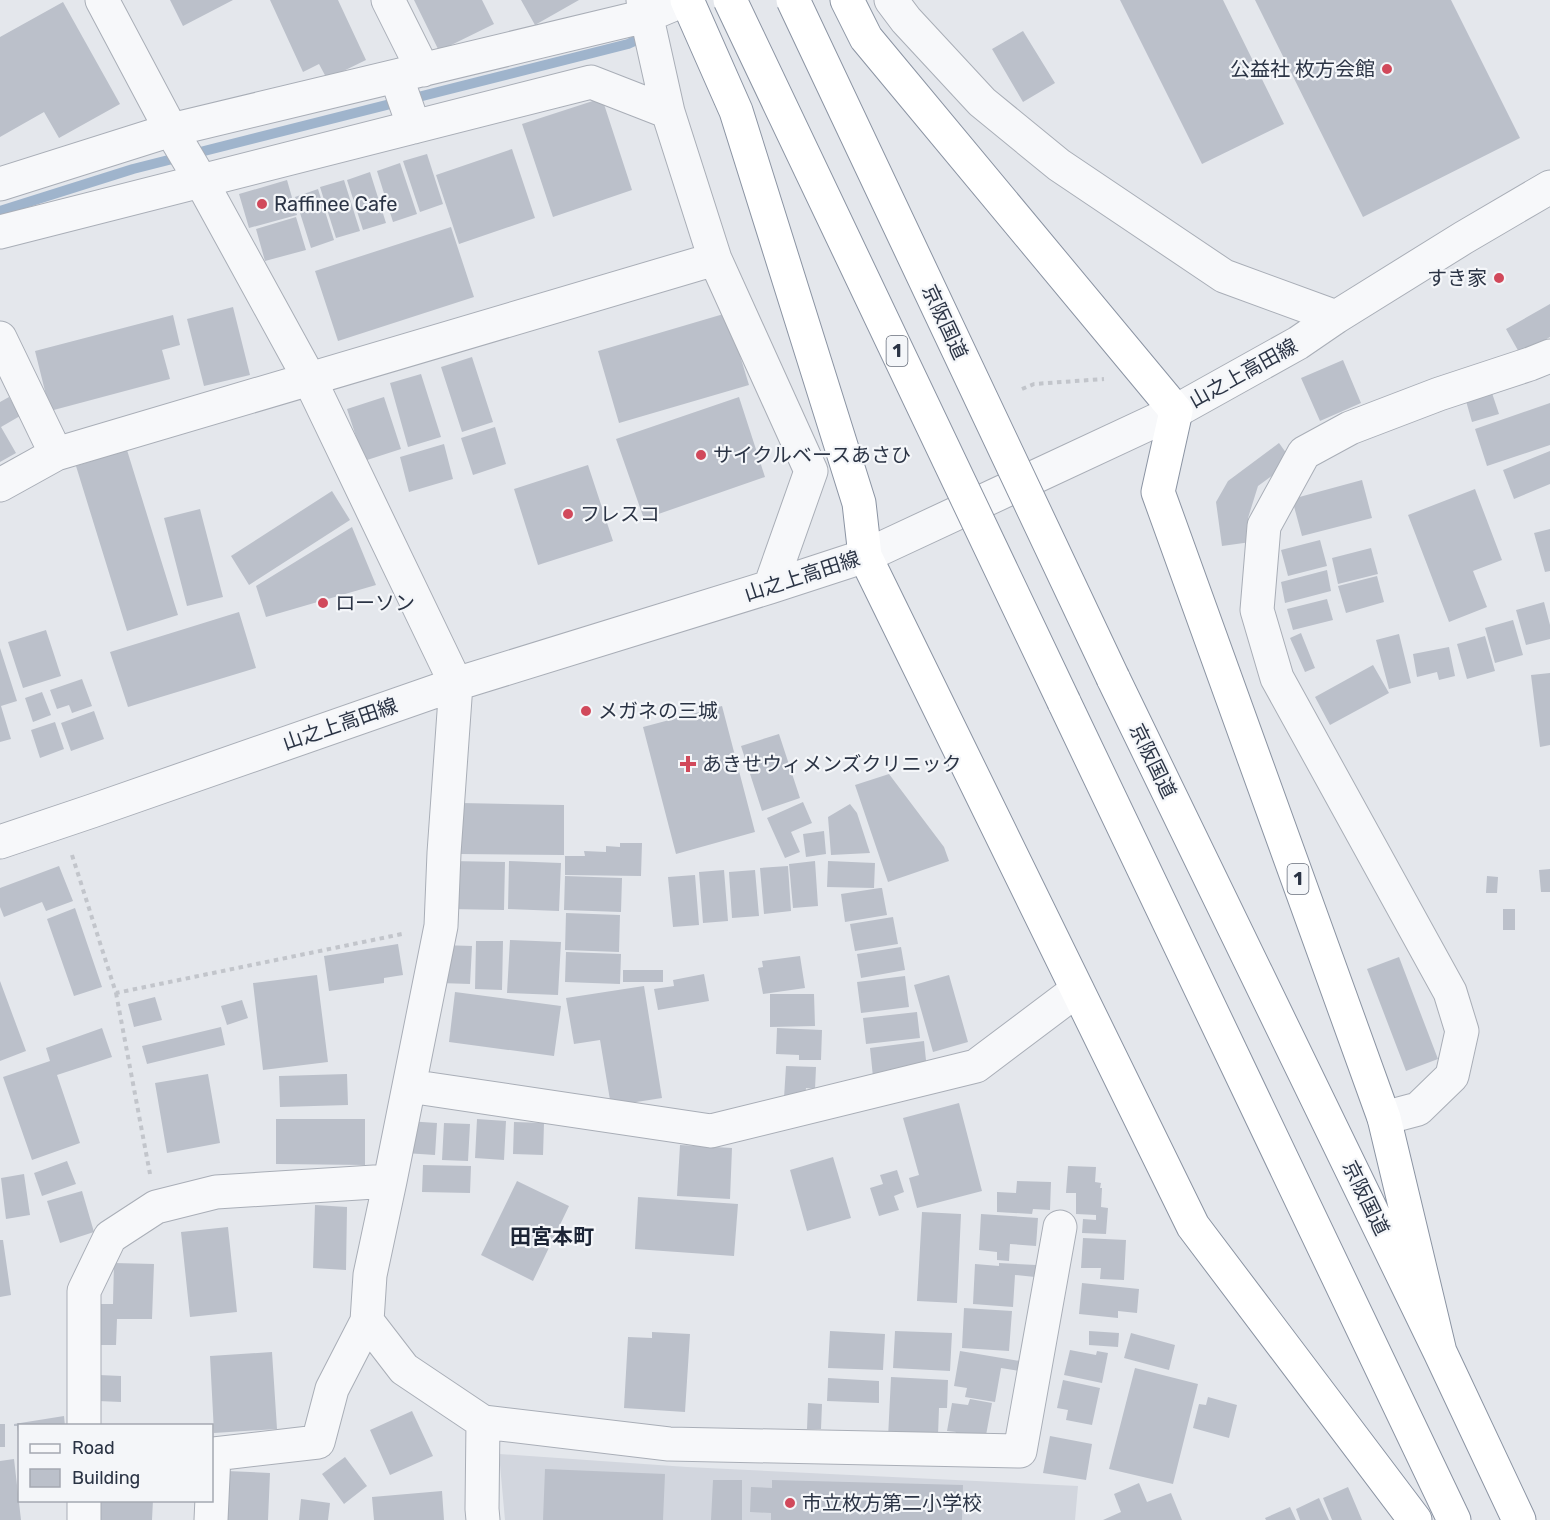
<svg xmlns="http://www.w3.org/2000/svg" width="1550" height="1520" viewBox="0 0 1550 1520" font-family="Rubik,'Noto Sans JP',sans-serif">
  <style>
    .built { fill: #d2d6de }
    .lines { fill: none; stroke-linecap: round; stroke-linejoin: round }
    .stream { stroke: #9fb4cc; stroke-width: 10 }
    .building { fill: #bbc0ca }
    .minor-casing { stroke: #a9aeb7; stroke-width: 35 }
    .highway-casing { stroke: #8b94a3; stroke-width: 35 }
    .path { stroke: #c2c5cb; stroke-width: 4; stroke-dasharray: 4.5 4.5; stroke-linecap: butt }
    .minor { stroke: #f7f8fa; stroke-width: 33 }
    .highway { stroke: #fff; stroke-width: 33 }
    .highway-bridge-casing { stroke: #8b94a3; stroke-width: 35; stroke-linecap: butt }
    .highway-bridge { stroke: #fff; stroke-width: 33 }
    .poi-dot { fill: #d1495b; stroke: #f4f6f9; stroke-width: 2 }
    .labels { text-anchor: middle; stroke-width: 4.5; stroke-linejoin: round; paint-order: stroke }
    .shield { fill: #f4f6f9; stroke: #676e7b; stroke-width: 1.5 }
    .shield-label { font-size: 18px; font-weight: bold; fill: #2b3445 }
    .poi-label { font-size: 20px; fill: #2b3445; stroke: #f4f6f9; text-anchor: start }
    .street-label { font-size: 20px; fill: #2b3445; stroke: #f4f6f9 }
    .neighbourhood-label { font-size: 21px; font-weight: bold; fill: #1d2536; stroke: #f4f6f9 }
  </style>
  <rect width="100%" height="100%" fill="#e4e7ec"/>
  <path class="built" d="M499,1454L687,1467L1078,1486L1075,1520H505Z"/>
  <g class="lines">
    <path class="stream" d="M0,211L133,169L628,44L639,39"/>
  </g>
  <path class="building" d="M170,0H233L183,26Z
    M270,0H338L366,60L327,79L319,64L303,72Z
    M414,0H482L494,24L439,51Z
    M521,0H579L535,25Z
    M1120,0H1223L1284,124L1202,164Z
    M1255,0H1451L1520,138L1363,217Z
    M63,2L120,104L59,138L44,112L0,137V37Z
    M1023,31L1055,83L1023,102L992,49Z
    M602,98L632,190L553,217L522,124Z
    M512,149L535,218L459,244L436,175Z
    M427,154L443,204L420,212L403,161Z
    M400,163L417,214L393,222L377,171Z
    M370,172L386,223L363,230L347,180Z
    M287,180L297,215L249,228L239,194Z
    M344,180L360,231L336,238L320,187Z
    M318,189L334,240L311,248L295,197Z
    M296,217L306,250L265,261L256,229Z
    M451,227L474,297L338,341L315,271Z
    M1550,304V337L1520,354L1506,329Z
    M233,307L250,375L204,386L187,319Z
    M727,313L749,385L619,423L598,351Z
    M173,315L180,345L162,350L170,379L50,411L35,351Z
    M472,357L493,422L462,432L441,367Z
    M1343,360L1361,403L1320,421L1301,378Z
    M421,374L441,437L408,447L390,383Z
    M1492,393L1499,414L1472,422L1466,401Z
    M9,397L20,416L1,427L16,453L0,462V402Z
    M384,397L401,449L364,461L347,409Z
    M739,397L765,477L644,519L616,439Z
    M1550,403V445L1487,466L1475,429Z
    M495,427L506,464L473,475L461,438Z
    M1279,443L1292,461L1258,486L1248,518L1251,542L1222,546L1216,502L1228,481Z
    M444,444L453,479L409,492L400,457Z
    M127,450L178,615L127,631L76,466Z
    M1550,451V484L1514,499L1503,470Z
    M588,465L613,541L538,565L514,489Z
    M1362,480L1372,518L1302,536L1292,499Z
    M1475,489L1502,560L1473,571L1487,607L1449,622L1408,515Z
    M332,491L350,520L249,585L231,556Z
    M200,509L223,597L187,606L164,518Z
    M352,527L376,585L266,617L256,586Z
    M1550,529V571L1545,572L1534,533Z
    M1320,540L1327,566L1288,576L1281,550Z
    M1371,548L1378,574L1338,584L1332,558Z
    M1327,570L1331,591L1285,603L1281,582Z
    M1377,576L1384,602L1346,613L1338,586Z
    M1327,599L1333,620L1293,630L1287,609Z
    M1544,602L1550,625V639L1526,645L1516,610Z
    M239,612L256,668L128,707L110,652Z
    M1513,620L1523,655L1495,663L1485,628Z
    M46,630L61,676L23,688L8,642Z
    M1301,633L1315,668L1305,672L1290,638Z
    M1399,634L1411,683L1389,689L1376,640Z
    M1485,636L1495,671L1467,679L1457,644Z
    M1449,647L1455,676L1439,680L1437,672L1417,677L1413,654Z
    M0,648L17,701L1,706L11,739L0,742Z
    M1373,665L1389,693L1330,725L1315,697Z
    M1550,673V745L1540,747L1531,675Z
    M82,679L92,706L72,713L69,705L57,709L50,690Z
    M42,692L51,715L33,722L25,698Z
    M722,706L755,832L676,854L643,727Z
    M94,711L104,739L71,751L61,723Z
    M55,722L64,749L40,758L31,730Z
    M779,734L800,798L762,811L741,746Z
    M889,774L944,847L949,861L888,882L855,785Z
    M803,802L812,823L791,832L800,852L785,858L767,818Z
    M461,803L564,805V855L460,854Z
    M850,804L857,813L870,853L831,855L828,817Z
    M824,831L826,854L806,857L803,834Z
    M620,843H642L641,876L565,875V856H585L584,851L606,852V846L620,847Z
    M451,861L505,862L504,910L450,909Z
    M509,861L561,863L559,911L508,909Z
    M815,861L818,906L793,908L789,864Z
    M828,861L875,863L874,888L827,887Z
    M59,866L73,901L46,911L42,902L4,917L0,907V888Z
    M788,866L791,911L764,914L760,868Z
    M1550,869V892H1541L1539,870Z
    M724,870L728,921L703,923L699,872Z
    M755,870L759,916L732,918L729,872Z
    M695,875L699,925L673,927L668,877Z
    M565,876L622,878L621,912L564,910Z
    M1487,876L1498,877L1497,893H1486Z
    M880,888H882L887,915L845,922L841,894Z
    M75,908L102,987L74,996L47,919Z
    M1503,909H1515V930H1503Z
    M566,913L620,915L619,952L565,950Z
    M893,917L898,944L855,951L850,924Z
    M510,940L561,942L558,995L507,993Z
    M476,941H503L502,990L475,989Z
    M398,944L403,975L384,978V983L329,991L324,956Z
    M441,945L472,946L470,984L440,983Z
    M901,947L905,970L861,978L857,954Z
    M566,952L621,954L620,984L565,982Z
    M800,956L805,988L763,994L758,968L763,967L762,961Z
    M1399,957L1438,1059L1406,1071L1367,969Z
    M623,970H663V982H623Z
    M704,974L709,1001L658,1010L654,989L674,986L673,980Z
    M317,975L328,1062L263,1070L253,983Z
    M949,975L968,1042L933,1052L914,985Z
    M905,976L909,1007L861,1013L857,982Z
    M0,981L26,1051L0,1061Z
    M644,986L662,1098L611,1106L600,1040L574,1044L566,998Z
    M455,992L561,1006L554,1056L449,1042Z
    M770,994H814L815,1026L770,1027Z
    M155,997L162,1020L134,1027L128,1004Z
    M242,1000L248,1018L227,1025L221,1006Z
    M917,1012L920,1038L866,1044L863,1018Z
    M221,1027L225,1045L147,1064L142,1046Z
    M102,1028L112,1057L57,1075L80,1143L32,1160L3,1077L50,1061L46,1048Z
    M777,1028L822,1030L821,1060H799V1055L776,1054Z
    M924,1041L927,1070L873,1077L870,1048Z
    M786,1066L816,1067L815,1089L806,1088L805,1099L784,1098Z
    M208,1074L220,1143L167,1153L155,1083Z
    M347,1074L348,1105L280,1107L279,1076Z
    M959,1103L982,1191L917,1208L909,1178L919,1175L903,1118Z
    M276,1119H365V1165L276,1164Z
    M477,1119L506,1121L504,1160L475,1158Z
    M407,1121L437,1123L435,1155L405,1153Z
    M514,1122L544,1123L543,1155L513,1154Z
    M444,1123L470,1124L468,1161L442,1160Z
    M680,1145L732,1148L730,1199L677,1196Z
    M833,1157L851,1218L807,1231L790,1170Z
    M67,1161L76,1184L42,1196L34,1173Z
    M423,1165L471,1166L470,1193L422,1192Z
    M1068,1166L1096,1167L1095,1182L1101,1183L1100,1188H1102L1101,1207L1108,1208L1106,1234L1082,1233L1083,1219L1096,1220V1215L1076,1214V1193H1066Z
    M897,1170L904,1192L894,1196L899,1210L879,1216L870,1188L883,1184L880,1175Z
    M24,1174L30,1215L6,1219L1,1178Z
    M517,1181L569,1206L533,1281L481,1255Z
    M1017,1181L1051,1182L1050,1210L1033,1209L1032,1214L997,1212V1192L1016,1193Z
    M82,1191L94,1232L60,1243L47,1201Z
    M638,1197L738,1204L734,1256L635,1249Z
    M315,1205L347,1207L346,1270L313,1268Z
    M922,1212L961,1214L957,1303L917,1301Z
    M981,1214L1038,1218L1036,1246L1010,1244L1009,1261L997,1260V1252L979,1250Z
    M228,1227L237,1312L190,1317L181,1232Z
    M1083,1238L1126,1240L1124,1280L1100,1279L1101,1268H1081Z
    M0,1240H3L11,1295L0,1297Z
    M114,1263L154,1264L152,1319H117L116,1345H95L96,1304H113Z
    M999,1263L1036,1265L1035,1277L1015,1275L1013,1307L973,1304L975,1264L999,1266Z
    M1082,1283L1139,1289L1137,1313L1118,1311V1318L1079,1314Z
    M964,1308L1012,1311L1009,1351L962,1348Z
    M830,1331L885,1334L883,1370L828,1368Z
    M895,1331L952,1333L950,1371L893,1368Z
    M1089,1331L1119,1333L1118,1347L1089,1345Z
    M652,1332L690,1334L685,1412L624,1408L628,1337L652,1338Z
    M1131,1333L1175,1345L1169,1370L1124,1358Z
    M1070,1350L1096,1355L1097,1351L1108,1353L1102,1383L1064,1375Z
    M960,1351L1020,1361L1019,1371L1001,1368L995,1402L965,1397L967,1388L954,1386Z
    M272,1352L277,1429L214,1433L210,1356Z
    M1135,1368L1198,1384L1173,1484L1109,1469Z
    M99,1375L121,1376V1402L98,1401Z
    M891,1377L948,1380L947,1408H939L938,1435L888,1438Z
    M828,1378L879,1381V1403L827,1401Z
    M1063,1380L1100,1388L1092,1425L1066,1420L1068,1410L1057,1408Z
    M1208,1397L1237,1405L1229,1438L1193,1428L1199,1404L1206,1405Z
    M970,1399L992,1403L984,1446L954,1440L956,1432L947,1431L952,1403L968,1405Z
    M808,1403L822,1404L821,1429H807Z
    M412,1411L433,1456L390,1475L370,1430Z
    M64,1416L65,1426H20V1432H18L17,1426H14V1424Z
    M0,1424H5V1447H0Z
    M1050,1436L1092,1444L1086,1480L1043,1473Z
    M345,1457L367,1486L344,1504L322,1474Z
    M14,1459L21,1520H0V1461Z
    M545,1469L665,1474L663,1520H543Z
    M227,1471L270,1473L268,1520H225Z
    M713,1480H742V1520H711Z
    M772,1480L963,1485L962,1520H771V1513L750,1512L751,1487L772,1488Z
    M1139,1483L1147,1502L1171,1493L1182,1520H1103L1121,1512L1114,1494Z
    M1348,1487L1362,1520H1332L1323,1498Z
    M442,1491L444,1520H374L372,1497Z
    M1319,1498L1329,1520H1300L1296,1509Z
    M301,1499L330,1503L328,1520H299Z
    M95,1500H153L152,1520H94Z
    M1290,1507L1296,1520H1266L1265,1518Z"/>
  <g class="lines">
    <g class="minor-casing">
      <path id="minor" d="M102,0L171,130L201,181L309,378L456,684L444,853L441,926L390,1181L370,1275L367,1321L404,1369L483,1422L669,1444L1020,1451L1060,1227
        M388,0L423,70
        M643,0L668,112
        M891,0L906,20L982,102L1059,165L1224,276L1336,317
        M396,76L414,127
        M0,184L171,130L646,16L672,5
        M0,232L591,82L668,112L715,259L811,471L770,587
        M0,338L56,454
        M0,485L56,454L715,259
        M0,842L92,811L456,684L770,587L865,556L1176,411L1298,343L1336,317L1463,238L1550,187
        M409,1086L711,1131L976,1066L1077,990
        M1384,1118L1418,1109L1452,1076L1462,1031L1450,992L1277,678L1257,610L1264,526L1304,453L1350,428L1439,394L1530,364L1550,356
        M84,1426V1291L110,1237L156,1207L216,1192L390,1181
        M84,1500V1520
        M211,1520L214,1454L318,1442L332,1389L367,1321
        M483,1520L482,1509L483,1422"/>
    </g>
    <g class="highway-casing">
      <path id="highway" d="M687,0L736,111L859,503L865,556L1193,1226L1415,1520
        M847,0L866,38L1176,411L1158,492L1384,1118L1440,1352
        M1113,678L1440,1352L1519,1520
        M1064,702L1454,1520"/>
    </g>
    <path class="path" d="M1022,389L1034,384L1104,379
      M72,855L116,993L402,934
      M116,993L150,1174"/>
    <use href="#minor" class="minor"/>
    <use href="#highway" class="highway"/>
    <g class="highway-bridge-casing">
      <path id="highway-bridge" d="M730,0L1064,702
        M793,0L1113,678"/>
    </g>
    <use href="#highway-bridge" class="highway-bridge"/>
  </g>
  <g class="poi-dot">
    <circle cx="1387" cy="69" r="6"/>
    <circle cx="262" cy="204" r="6"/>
    <circle cx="1499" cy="278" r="6"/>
    <circle cx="701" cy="455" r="6"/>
    <circle cx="568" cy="514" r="6"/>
    <circle cx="323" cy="603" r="6"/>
    <circle cx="586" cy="711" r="6"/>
    <path d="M685 755h6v6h6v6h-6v6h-6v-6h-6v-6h6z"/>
    <circle cx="790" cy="1503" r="6"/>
  </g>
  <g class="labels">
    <g class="shield">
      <rect x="886.5" y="336" width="21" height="30" rx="4.5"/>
      <rect x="1287.5" y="864" width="21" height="30" rx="4.5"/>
    </g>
    <g class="shield-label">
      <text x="897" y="357">1</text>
      <text x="1298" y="885">1</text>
    </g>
    <g class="poi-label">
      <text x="1375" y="76" text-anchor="end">公益社 枚方会館</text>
      <text x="274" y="211">Raffinee Cafe</text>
      <text x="1487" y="285" text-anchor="end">すき家</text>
      <text x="713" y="462">サイクルベースあさひ</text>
      <text x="580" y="521">フレスコ</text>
      <text x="335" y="610">ローソン</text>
      <text x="598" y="718">メガネの三城</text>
      <text x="702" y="771">あきせウィメンズクリニック</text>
      <text x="802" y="1510">市立枚方第二小学校</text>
    </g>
    <g class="street-label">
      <text transform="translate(945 322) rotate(65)" y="7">京阪国道</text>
      <text transform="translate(1243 373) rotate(-29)" y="7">山之上高田線</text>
      <text transform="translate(802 576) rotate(-18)" y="7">山之上高田線</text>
      <text transform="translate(340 724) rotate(-19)" y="7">山之上高田線</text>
      <text transform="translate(1153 761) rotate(64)" y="7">京阪国道</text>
      <text transform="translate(1366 1198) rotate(64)" y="7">京阪国道</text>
    </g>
    <g class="neighbourhood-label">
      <text x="552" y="1244">田宮本町</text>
    </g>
  </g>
  <rect x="18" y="1424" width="195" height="78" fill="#f4f6f9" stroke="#a4a8b1" stroke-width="1.5"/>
  <rect x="30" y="1444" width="30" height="9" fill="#f7f8fa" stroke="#a4a8b1" stroke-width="1.5"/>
  <text x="72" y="1454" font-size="18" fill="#2b3445">Road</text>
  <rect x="30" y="1469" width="30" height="18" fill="#bbc0ca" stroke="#a4a8b1" stroke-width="1.5"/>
  <text x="72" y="1484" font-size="18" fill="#2b3445">Building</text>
</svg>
